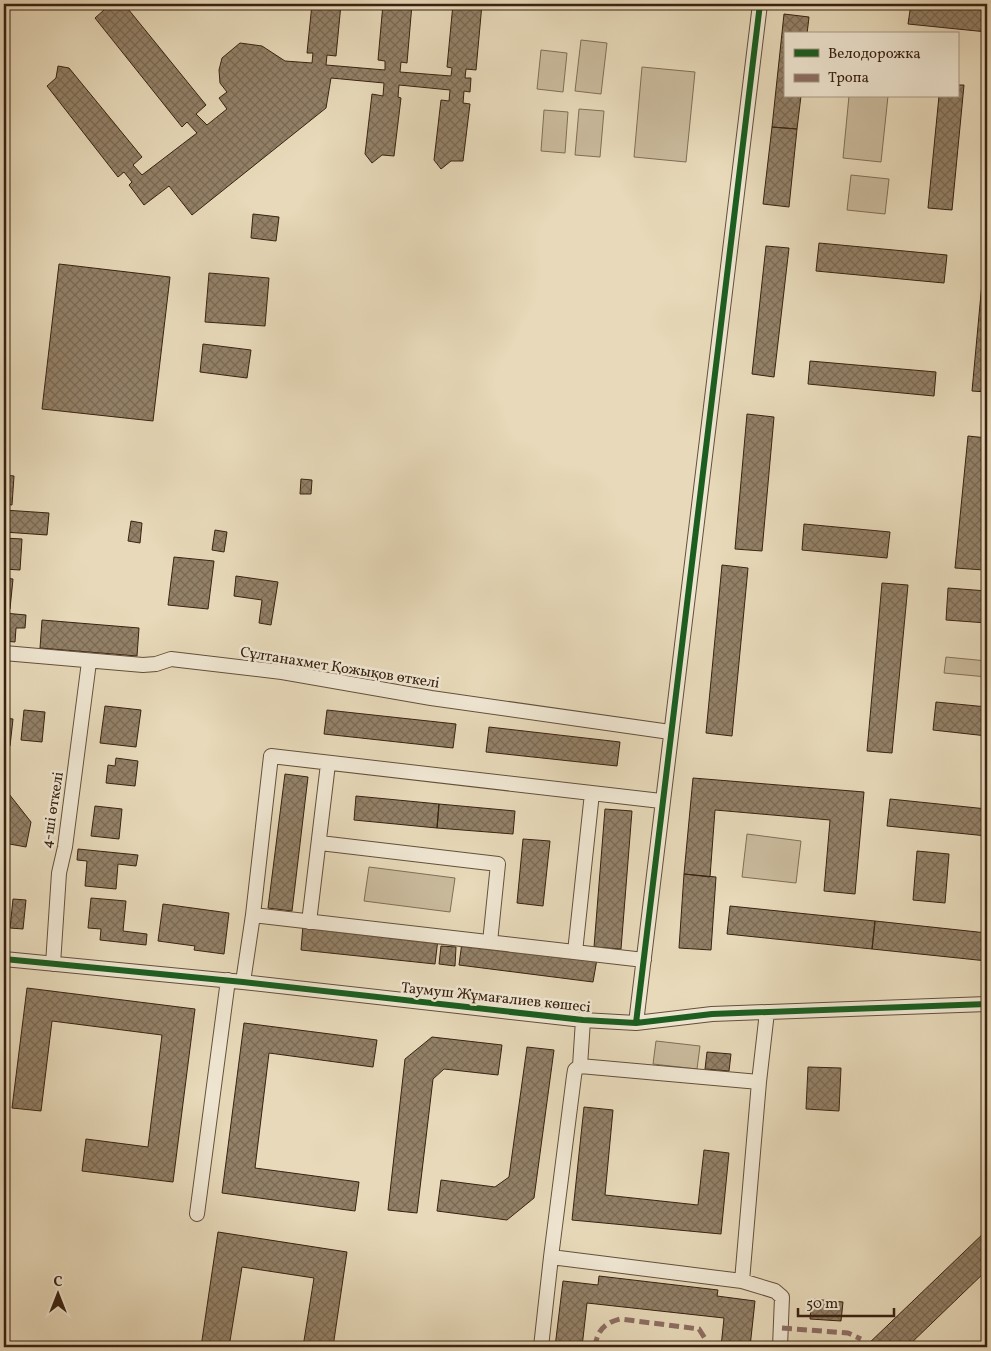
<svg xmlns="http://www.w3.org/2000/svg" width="991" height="1351" viewBox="0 0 991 1351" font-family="Vollkorn,serif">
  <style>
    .park { fill: #c9ba9c; stroke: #816e56 }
    .building { fill: url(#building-cross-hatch); stroke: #392211 }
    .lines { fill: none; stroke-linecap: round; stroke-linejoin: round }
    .street-casing { stroke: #64503b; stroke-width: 16 }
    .street { stroke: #efe6d2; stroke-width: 14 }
    .quiet { stroke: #8d6e63; stroke-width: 5; stroke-dasharray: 10 5; stroke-linecap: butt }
    .cycleway-casing { stroke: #efe6d2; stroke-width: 9 }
    .cycleway { stroke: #1b5e20; stroke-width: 6 }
    .labels { text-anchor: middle; stroke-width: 5; stroke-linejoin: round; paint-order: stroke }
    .street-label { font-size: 15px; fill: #392211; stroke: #efe6d2 }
  </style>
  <defs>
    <pattern id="building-cross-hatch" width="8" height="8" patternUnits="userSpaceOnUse" patternTransform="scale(1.25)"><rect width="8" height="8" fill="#938168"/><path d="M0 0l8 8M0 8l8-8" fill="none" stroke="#796954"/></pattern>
  </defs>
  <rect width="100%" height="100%" fill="#e7d9b9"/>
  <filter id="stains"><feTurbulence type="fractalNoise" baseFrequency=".004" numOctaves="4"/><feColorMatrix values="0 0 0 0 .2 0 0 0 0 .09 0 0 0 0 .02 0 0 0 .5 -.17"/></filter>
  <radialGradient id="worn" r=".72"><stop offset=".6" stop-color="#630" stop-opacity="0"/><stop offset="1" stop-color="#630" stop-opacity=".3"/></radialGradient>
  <path class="park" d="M581,40L607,43L601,94L575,91Z
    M541,50L567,53L563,92L537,89Z
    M642,67L695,72L686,162L634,157Z
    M849,96H888L881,162L843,158Z
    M579,109L604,111L600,157L575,155Z
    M544,110L568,112L565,153L541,151Z
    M851,175L889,179L885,214L847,210Z
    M946,657L987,661V677L944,673Z
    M747,834L801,841L796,883L742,877Z
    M369,867L455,878L450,912L364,901Z
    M656,1041L700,1046L697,1069L653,1064Z"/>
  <path class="building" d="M104,4H124L206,105L196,114L207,125L227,109L219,98L227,92L220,83L219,70L222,58L240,43L262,46L285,61L312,63L313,53H307L312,4H341L336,56L327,55L326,65L385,70V61L378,60L383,4H412L407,63L401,62L400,72L451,76L452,68L447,67L453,4H482L476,70L466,69L465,78H471L470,92L464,91L463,103L470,104L463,161H451L441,169L434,160L441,100L449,101L450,90L399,85L398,97L401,98L394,156L382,155L372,163L365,154L372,94L383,96L384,83L331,78L326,108L192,215L169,186L144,205L129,185L132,182L124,172L118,177L47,86L56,78L58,66L69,68L142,157L133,165L142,175L197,133L187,122L182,127L95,18L104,10Z
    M911,4L987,6V32L908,24Z
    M784,14L809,17L807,34H785V96H801L797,129L772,127Z
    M957,85H964L952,210L928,208L939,96H957Z
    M772,127L797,129L789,207L763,204Z
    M253,214L279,217L276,241L251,238Z
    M819,243L947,255L944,283L816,271Z
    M766,246L789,248L774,377L752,374Z
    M984,261L987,262V392L972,391Z
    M59,264L170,277L153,421L42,409Z
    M209,273L269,278L265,326L205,322Z
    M203,344L251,350L247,378L200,372Z
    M810,361L936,372L934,396L808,384Z
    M747,414L774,417L762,551L735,549Z
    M968,436L987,438V533L984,570L955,568Z
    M4,475L14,476L12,505L4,504Z
    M301,479L312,480L311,494H300Z
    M4,510L49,513L47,535L4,532Z
    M131,521L142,523L140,543L128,541Z
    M804,524L890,532L887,558L802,550Z
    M215,530L227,532L224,552L212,550Z
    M4,538L22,539L20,570L4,569Z
    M174,557L214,561L208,609L168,605Z
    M722,565L748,568L732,736L706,733Z
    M236,576L278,582L271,625L259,623L262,600L234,596Z
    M4,578L13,579L10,609L4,608Z
    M882,583L908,585L892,753L867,751Z
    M948,588L987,591V623L946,620Z
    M4,613L26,615L25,628H16L15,642L4,641Z
    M42,620L139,628L137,656L40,648Z
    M936,702L987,707V736L933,730Z
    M105,706L141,710L136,747L100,743Z
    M24,710L45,712L42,742L21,740Z
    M327,710L456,724L453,748L324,734Z
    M4,718L13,719L10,746L4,745Z
    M489,727L620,742L617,766L486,752Z
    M116,758L138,761L135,786L106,783L108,765L115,766Z
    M285,774L308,777L292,911L268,908Z
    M693,778L864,792L855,894L824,891L830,820L715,810L710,877L684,874Z
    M4,793L9,794L31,822L26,847L4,843Z
    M356,796L439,804L437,828L354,820Z
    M890,799L987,809V836L887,826Z
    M439,804L515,811L513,834L437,828Z
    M95,806L122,809L119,839L91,836Z
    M605,809L632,811L621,949L594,947Z
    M523,839L550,841L543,906L517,903Z
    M78,849L138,855L136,866L118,864L116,889L85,886L87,861L77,860Z
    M917,851L949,854L945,903L913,900Z
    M684,874L716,877L711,950L679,948Z
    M91,898L126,901L123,931L147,934L146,945L100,940L101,929L88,928Z
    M13,899L26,900L23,929L10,928Z
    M163,904L229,913L224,954L194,950L195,946L158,941Z
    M730,906L875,921L872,949L727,934Z
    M875,921L987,933V961L872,949Z
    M303,925L438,939L435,964L301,950Z
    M462,942L597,959L593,982L459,965Z
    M441,946L456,947L455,966L439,964Z
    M27,988L195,1009L173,1182L82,1171L86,1139L148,1147L162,1035L52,1021L41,1111L12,1108Z
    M244,1023L377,1040L373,1067L269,1053L255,1168L359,1182L355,1211L222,1193Z
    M432,1037L502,1045L498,1075L444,1069L433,1079L417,1213L388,1210L405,1059Z
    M527,1047L554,1050L534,1198L507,1220L437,1211L441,1180L495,1187L509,1177Z
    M707,1052L731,1054L729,1071L705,1069Z
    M808,1067L841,1068L839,1111L806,1109Z
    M584,1107L613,1110L605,1195L698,1205L704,1150L729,1153L721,1234L572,1220Z
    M987,1230V1270L907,1347H865Z
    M218,1232L347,1252L333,1347H303L314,1278L242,1267L229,1347H201Z
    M599,1276L718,1290L717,1296L755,1301L750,1347H721L724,1318L587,1303L582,1347H555L563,1281L598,1285Z
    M812,1299L843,1302L841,1321L810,1319Z"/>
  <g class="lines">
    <g class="street-casing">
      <path id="street" d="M4,653L143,665L156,664L171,659L282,672L431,698L670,732
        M320,843L498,864L490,942
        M309,922L328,764
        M575,952L592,793
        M4,959L243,982L583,1020L636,1023L712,1014L987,1004
        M644,960L253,915L271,756L661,801
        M53,964L59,873L65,847L89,662
        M243,982L253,915
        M636,1023L760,4
        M580,1066L583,1020
        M197,1214L228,980
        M551,1257L574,1076L575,1070L580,1066L759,1082
        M742,1281L759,1082L767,1012
        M541,1347L551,1257L742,1281L775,1291L782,1297L780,1347"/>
    </g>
    <use href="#street" class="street"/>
    <path class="quiet" d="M782,1328L848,1333L861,1339
      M595,1347C597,1331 604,1323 620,1319L699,1329L706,1340L707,1347"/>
    <g class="cycleway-casing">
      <path id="cycleway" d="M4,959L243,982L583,1020L636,1023L712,1014L987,1004
        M636,1023L760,4"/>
    </g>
    <use href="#cycleway" class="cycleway"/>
  </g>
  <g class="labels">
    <g class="street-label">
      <text transform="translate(340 667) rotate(9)" y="5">Сұлтанахмет Қожықов өткелі</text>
      <text transform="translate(52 810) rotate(-81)" y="5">4-ші өткелі</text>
      <text transform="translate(496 997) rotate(6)" y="5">Таумуш Жұмағалиев көшесі</text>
    </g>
  </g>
  <rect width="991" height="1351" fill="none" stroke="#e7d9b9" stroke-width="20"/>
  <rect x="5" y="5" width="981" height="1341" fill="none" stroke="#392211" stroke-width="2.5"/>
  <rect x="10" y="10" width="971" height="1331" fill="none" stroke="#392211"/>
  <rect x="784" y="32" width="175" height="65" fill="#efe6d2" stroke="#a69885"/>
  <rect x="794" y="49" width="25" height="8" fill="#1b5e20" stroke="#a69885"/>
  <text x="828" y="58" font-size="15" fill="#392211">Велодорожка</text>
  <rect x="794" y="74" width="25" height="8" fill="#8d6e63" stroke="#a69885"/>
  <text x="828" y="82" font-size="15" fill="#392211">Тропа</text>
  <g transform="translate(58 1294)" stroke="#efe6d2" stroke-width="4" paint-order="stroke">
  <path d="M0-4L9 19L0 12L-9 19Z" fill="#392211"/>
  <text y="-8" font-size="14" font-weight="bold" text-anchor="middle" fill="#392211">С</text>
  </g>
  <path d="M798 1308v8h96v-8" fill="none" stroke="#392211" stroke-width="2.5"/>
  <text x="806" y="1308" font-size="15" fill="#392211" stroke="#efe6d2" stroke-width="4" paint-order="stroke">50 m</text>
  <rect width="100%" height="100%" filter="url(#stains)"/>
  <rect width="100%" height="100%" fill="url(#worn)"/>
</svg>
